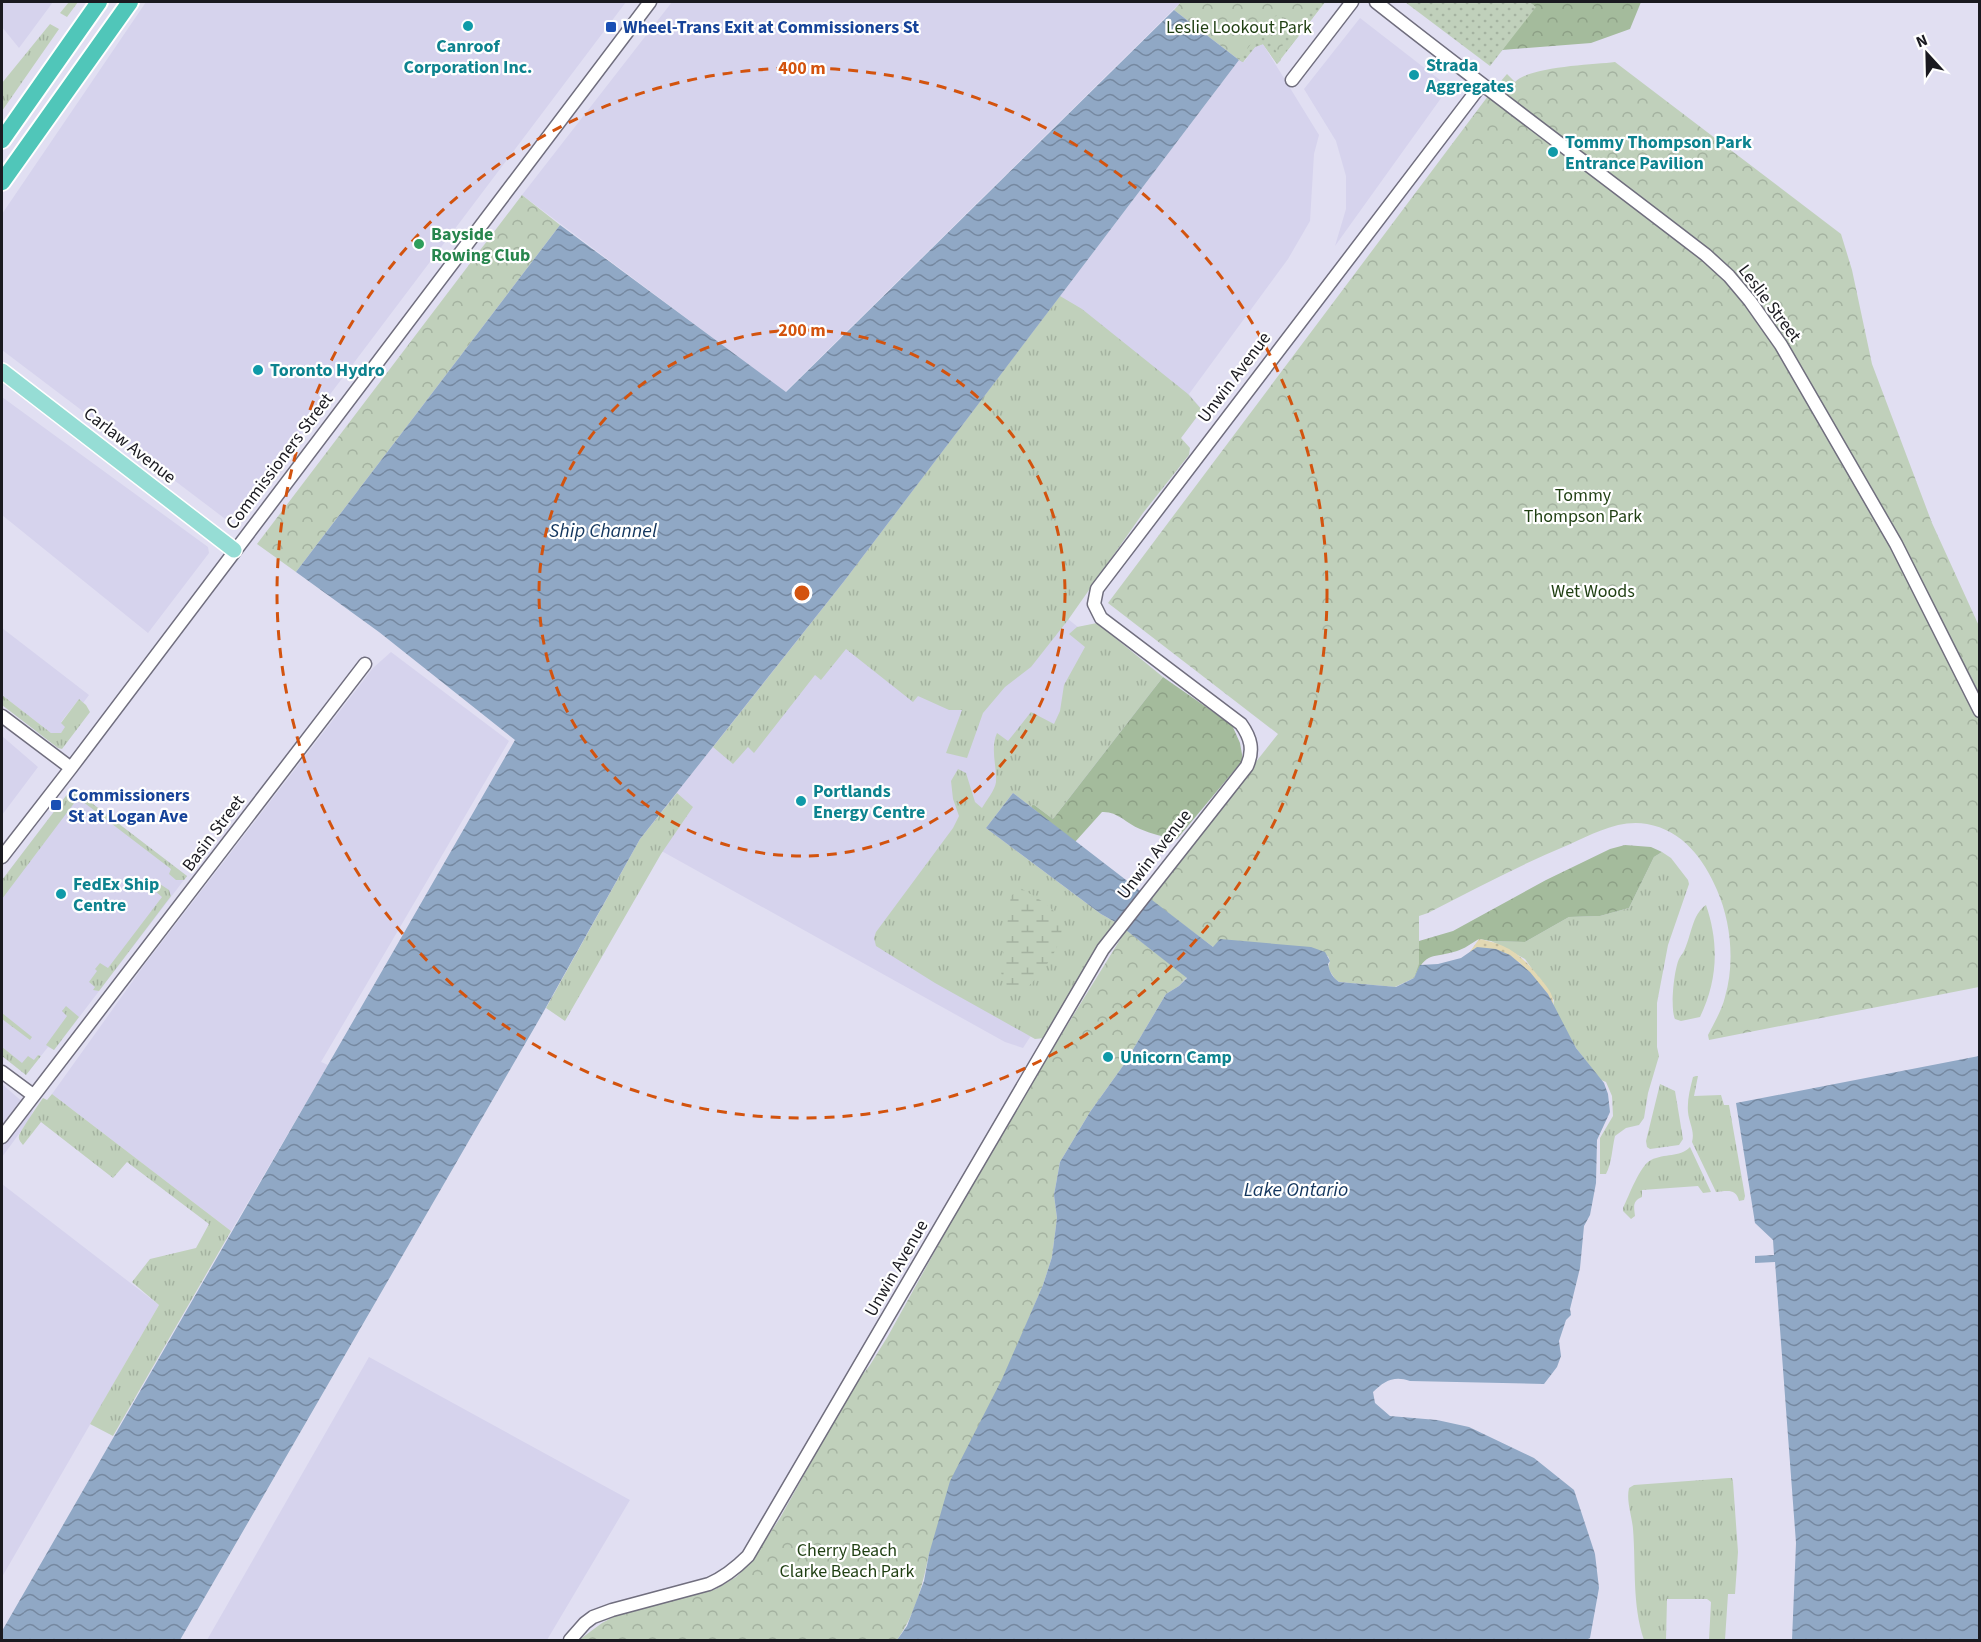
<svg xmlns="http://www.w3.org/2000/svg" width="1981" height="1642" viewBox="0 0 1981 1642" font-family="'Source Sans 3',sans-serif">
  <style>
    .built { fill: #d6d3ed }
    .grass { fill: url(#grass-tufts) }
    .forest { fill: url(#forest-crowns) }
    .wetland { fill: url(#wetland-marsh) }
    .sand { fill: url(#sand-dots) }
    .park { fill: url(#park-crowns) }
    .garden { fill: url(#garden-dots) }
    .water { fill: url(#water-waves) }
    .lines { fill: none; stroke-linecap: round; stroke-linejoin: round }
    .minor-casing { stroke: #706e7e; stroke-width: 15 }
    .major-casing { stroke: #fff; stroke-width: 18 }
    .highway-casing { stroke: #fff; stroke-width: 20 }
    .minor { stroke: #fff; stroke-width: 12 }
    .major { stroke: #96ddd5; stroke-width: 15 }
    .highway { stroke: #50c6b9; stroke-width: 16 }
    .ring { fill: none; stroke: #d3530e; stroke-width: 3; stroke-dasharray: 10 8 }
    .culture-dot { fill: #0f9aa8; stroke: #fff; stroke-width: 2 }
    .transit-dot { fill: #1a4fb4; stroke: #fff; stroke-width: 2 }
    .leisure-dot { fill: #2e9e5b; stroke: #fff; stroke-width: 2 }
    .labels { text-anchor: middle; stroke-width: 4.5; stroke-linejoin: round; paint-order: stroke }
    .transit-label { font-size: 18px; font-weight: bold; fill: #164399; stroke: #fff; text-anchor: start }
    .park-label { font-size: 18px; fill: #1f3f12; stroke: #fff }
    .culture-label { font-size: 18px; font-weight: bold; fill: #0d838f; stroke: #fff; text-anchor: start }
    .leisure-label { font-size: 18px; font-weight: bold; fill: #27864d; stroke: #fff; text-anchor: start }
    .street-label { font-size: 18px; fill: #1a1a20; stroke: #fff }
    .water-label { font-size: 20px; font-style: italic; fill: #13365e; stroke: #fff }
    .centre { fill: #d3530e; stroke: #fff; stroke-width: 3 }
    .ring-label { font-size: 18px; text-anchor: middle; font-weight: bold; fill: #d3530e; stroke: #fff; stroke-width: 4.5; stroke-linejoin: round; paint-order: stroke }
  </style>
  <defs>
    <pattern id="grass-tufts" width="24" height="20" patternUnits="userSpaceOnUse" patternTransform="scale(1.5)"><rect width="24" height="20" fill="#c0d0bb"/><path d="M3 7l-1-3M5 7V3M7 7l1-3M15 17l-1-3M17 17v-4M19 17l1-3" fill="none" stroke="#a4b2a0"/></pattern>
    <pattern id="forest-crowns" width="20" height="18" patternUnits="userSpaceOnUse" patternTransform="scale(1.5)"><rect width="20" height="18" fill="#a4bb9c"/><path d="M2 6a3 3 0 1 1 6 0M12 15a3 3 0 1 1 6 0" fill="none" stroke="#8da086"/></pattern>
    <pattern id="wetland-marsh" width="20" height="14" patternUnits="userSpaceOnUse" patternTransform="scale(1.5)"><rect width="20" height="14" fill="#c0d0bb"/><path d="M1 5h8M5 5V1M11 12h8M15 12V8" fill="none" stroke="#a4b2a0"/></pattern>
    <pattern id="sand-dots" width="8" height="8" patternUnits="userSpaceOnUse" patternTransform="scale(1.5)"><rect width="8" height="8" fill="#e2d8b3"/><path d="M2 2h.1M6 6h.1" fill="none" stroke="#c1b99a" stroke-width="1.8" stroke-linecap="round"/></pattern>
    <pattern id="park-crowns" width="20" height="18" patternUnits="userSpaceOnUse" patternTransform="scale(1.5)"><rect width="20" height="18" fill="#c0d0bb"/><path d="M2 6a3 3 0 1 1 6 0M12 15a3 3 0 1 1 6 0" fill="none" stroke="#a4b2a0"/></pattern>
    <pattern id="garden-dots" width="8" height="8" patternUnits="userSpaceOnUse" patternTransform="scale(1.5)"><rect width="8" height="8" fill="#c0d0bb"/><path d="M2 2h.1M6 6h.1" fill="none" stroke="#a4b2a0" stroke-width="1.8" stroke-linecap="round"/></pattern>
    <pattern id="water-waves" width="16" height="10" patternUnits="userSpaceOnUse" patternTransform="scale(1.5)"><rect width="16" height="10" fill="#90a8c5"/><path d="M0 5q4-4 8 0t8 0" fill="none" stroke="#7588a0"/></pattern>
  </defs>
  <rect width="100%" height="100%" fill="#e1dff2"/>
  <path class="built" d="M2,2H53L19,48L2,27Z
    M146,2H626L236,519L228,521L2,350V214Z
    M672,2H1181L785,392L522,195Z
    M1360,18L1449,87L1335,246L1346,209V176L1336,141L1304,89Z
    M1263,44L1319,135L1314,154L1310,221L1288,259L1189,394L1202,410L1053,607L1154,688L1129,795L1033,804L1031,807L1013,793L1034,1031L1023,1048L1005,1042L640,839L845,580L1239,60L1244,62L1255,46Z
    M2,397L208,547L209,553L148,633L2,515Z
    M2,628L89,695L83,703L79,699L61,722L66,727L61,733H51L2,695Z
    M391,652L509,741L321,1062L328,1065L231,1231L52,1094L145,964L373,668Z
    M2,736L38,767L2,815Z
    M72,788L187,876L54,1050L48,1047L26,1075L2,1056V880Z
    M2,1084L33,1111L30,1119L2,1157Z
    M2,1184L159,1305L2,1577Z
    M369,1357L630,1500L547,1640H207Z"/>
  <path class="grass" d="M69,2H78L67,17L60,13Z
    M50,24L59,29L2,111V83Z
    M1060,296L1082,309L1188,394L1202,410L1181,438L1190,448L1189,455L1143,513L1068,620L1031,667L1005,687L983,713L967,758L946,753L962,710H949L918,696L913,702L846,649L821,680L815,675L754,753L748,747L733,764L713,747L845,580Z
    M1097,623L1163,677L1053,819L1033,804L1031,807L1013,793L986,828L1101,914L1117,923L1045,1038L1035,1039L935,983L876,946L874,938L876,932L953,828L959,816L953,799L951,781L958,769L966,773L975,802L982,808C986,801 995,790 996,782C997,766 990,749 997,733L1008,741L1031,712L1054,724L1060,711L1064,685L1085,647L1069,634L1077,627Z
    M2,695L51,733H61L65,727L61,723L79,699L86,705L90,712L62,749L58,748L2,705Z
    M72,788L187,876L184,880H176L169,874L171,869L78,798L2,899V880Z
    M677,793L693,807L661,854L565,1021L546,1008L640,839Z
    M1662,852L1671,858L1688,880L1689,884L1668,945L1657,1003V1047L1659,1056L1648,1093L1644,1118L1639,1125L1626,1128L1615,1136C1612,1148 1612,1163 1606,1174H1600V1138L1613,1116L1612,1096L1606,1082L1601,1080L1576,1048L1553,1007L1554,1000L1525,959L1491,941L1525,942L1569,917L1600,916L1629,908L1654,857Z
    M160,884L169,890L171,896L99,991L93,990L95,987L89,982L97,971L95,969L100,963L108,968L162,897L155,891Z
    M1706,905C1719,943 1718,980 1700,1017L1681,1021L1675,1019C1670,1009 1674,970 1679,959C1680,956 1683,954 1684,951C1691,937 1692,914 1706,905Z
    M66,1006L79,1017L54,1050L46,1045L67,1016L62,1011Z
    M2,1013L32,1037L30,1040L2,1019Z
    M2,1047L22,1063L28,1056L34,1060L38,1055L41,1056L26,1075L2,1056Z
    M1696,1076H1698L1694,1096L1721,1095L1724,1105H1729L1745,1196L1744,1200L1739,1201C1736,1188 1727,1191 1716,1192L1692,1142C1695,1131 1689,1123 1688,1112C1687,1100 1690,1089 1693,1077Z
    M1660,1084L1675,1091L1683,1139L1679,1145L1650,1149L1647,1147L1646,1141Z
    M52,1094L231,1231L113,1436L90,1424L159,1305L132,1282L150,1259L196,1248L209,1224L127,1162L113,1178L41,1122L23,1145C21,1142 18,1140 19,1136C19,1133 40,1102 43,1098L47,1100Z
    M1690,1147L1711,1192L1703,1193L1698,1186L1642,1190V1197C1632,1201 1634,1207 1635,1216L1631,1219L1623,1211V1208C1629,1196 1640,1165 1651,1160C1665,1153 1679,1158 1690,1147Z
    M1729,1478H1732L1733,1482L1738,1552L1735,1594H1728L1725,1640H1709L1711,1602L1707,1599H1667L1666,1640H1644C1632,1604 1636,1567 1633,1529C1632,1516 1626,1501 1629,1488L1634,1485Z"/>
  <path class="forest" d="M1529,2H1641L1630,29L1591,43L1502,50L1534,6Z
    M1163,677L1232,725L1240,743L1243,760L1177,839C1164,837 1152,834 1140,829C1126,823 1117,811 1102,812L1075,842L1031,807L1033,804L1053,819Z
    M1625,845L1651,847L1662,852L1654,857L1629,908L1600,916L1569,917L1525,942L1491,941L1479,939C1472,943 1464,949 1457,951C1432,959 1427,950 1414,978L1419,941L1453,931L1546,880L1610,849Z"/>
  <path class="wetland" d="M1020,888C1034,896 1054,906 1060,921C1069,940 1037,982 1021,992C1008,989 1004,985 1001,972L1011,896Z"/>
  <path class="sand" d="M1479,939C1510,945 1521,955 1540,978C1547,987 1555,995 1553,1007L1548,994L1519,962L1469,953Z"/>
  <path class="park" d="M1181,2H1325L1277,64L1263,44L1255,47L1243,62L1239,60L1174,10Z
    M1615,62L1841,234L1852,270L1872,364L1932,523L1979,626V987L1709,1040L1708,1035C1714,1023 1722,1010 1725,997C1735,963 1731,922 1717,890C1704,859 1682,830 1647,824C1619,819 1593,834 1568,845C1520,865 1474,889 1428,913L1419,916V964L1414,978L1395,987L1339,982L1335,979L1328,968L1330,961L1328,956L1213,947L1148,898L1278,734L1108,603L1488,96L1507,74L1515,82C1531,66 1592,65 1615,62Z
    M522,195L560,225L296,572L257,544Z
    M1126,930L1187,977L1179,986L1166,994L1125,1063L1090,1112L1060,1162L1054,1195L1057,1218L1052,1257L1043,1285L929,1554C923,1584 915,1615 897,1640H579L602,1623L617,1615L716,1589L736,1577L750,1563L780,1518L853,1387L870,1365L888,1336L998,1137Z"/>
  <path class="garden" d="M1315,2H1325L1286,52L1269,20L1280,13L1284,24L1295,25L1311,8Z
    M1405,2H1529L1536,7L1490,66Z
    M1263,28L1281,60L1277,64L1263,44L1255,47L1243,62L1239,60Z"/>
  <path class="water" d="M1174,10L1239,60L845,580L640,839L540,1018L180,1640H2V1631L515,740L379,632L296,572L560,225L786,392Z
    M1013,793L1213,947L1220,939L1311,947L1325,952L1330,961L1328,964C1329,971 1333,978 1339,982L1396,987L1414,978L1420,965L1438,964L1461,958L1477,947L1496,949L1510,955L1530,972L1548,994L1576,1048L1604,1083L1608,1094L1610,1112L1597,1140L1596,1183L1590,1215L1584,1226L1580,1268L1570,1309L1571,1315L1566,1320L1559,1341L1561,1356L1557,1367L1544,1384L1410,1381C1394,1375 1384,1381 1373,1392L1375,1403L1390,1416L1437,1420L1469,1427L1534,1458L1574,1490L1595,1554L1599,1588L1590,1638L1586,1640H897L907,1626L924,1581L929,1554L950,1481L1002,1379L1043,1285L1052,1257L1057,1218L1054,1195L1060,1162L1090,1112L1125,1063L1166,994L1179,986L1187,978L1117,923L1101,914L986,828Z
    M1979,1056V1640H1792L1796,1543L1775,1262L1755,1263V1256L1774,1255L1773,1240L1755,1223L1736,1103Z"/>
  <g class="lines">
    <g class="minor-casing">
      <path id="minor" d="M1376,2C1485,88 1596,170 1706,255L1729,276L1750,301L1781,345L1896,544L1980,711
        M1292,80L1352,2
        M2,716L71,768
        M2,857L71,768L650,2
        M2,1072L33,1095
        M2,1137L365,664
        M570,1640L585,1623L593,1617L612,1610L709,1584C725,1577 736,1568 748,1556L1103,949L1247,766C1254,750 1251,738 1241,724L1101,618L1094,604L1097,589L1481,85"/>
    </g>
    <g class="major-casing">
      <path id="major" d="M2,371L234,550"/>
    </g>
    <g class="highway-casing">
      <path id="highway" d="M2,140L99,2
        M2,182L130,2"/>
    </g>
    <use href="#minor" class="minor"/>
    <use href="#major" class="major"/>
    <use href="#highway" class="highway"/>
  </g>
  <g class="ring">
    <circle cx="802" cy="593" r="263"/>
    <circle cx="802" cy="593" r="525"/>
  </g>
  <g class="culture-dot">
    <circle cx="468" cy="26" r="6"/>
    <circle cx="1414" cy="75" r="6"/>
    <circle cx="1553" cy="152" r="6"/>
    <circle cx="258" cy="370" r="6"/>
    <circle cx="801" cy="801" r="6"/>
    <circle cx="61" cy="894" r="6"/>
    <circle cx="1108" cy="1057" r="6"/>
  </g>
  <g class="transit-dot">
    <rect x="605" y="21" width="12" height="12" rx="3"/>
    <rect x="50" y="799" width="12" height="12" rx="3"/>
  </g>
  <circle class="leisure-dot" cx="419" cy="244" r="6"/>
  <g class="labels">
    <g class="transit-label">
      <text x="623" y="33">Wheel-Trans Exit at Commissioners St</text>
      <text x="68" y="801">Commissioners<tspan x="68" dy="21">St at Logan Ave</tspan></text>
    </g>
    <g class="park-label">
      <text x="1239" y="33">Leslie Lookout Park</text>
      <text x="1583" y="501">Tommy<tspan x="1583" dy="21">Thompson Park</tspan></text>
      <text x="1593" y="597">Wet Woods</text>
      <text x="847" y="1556">Cherry Beach<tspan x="847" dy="21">Clarke Beach Park</tspan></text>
    </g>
    <g class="culture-label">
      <text x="468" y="52" text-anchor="middle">Canroof<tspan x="468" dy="21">Corporation Inc.</tspan></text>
      <text x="1426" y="71">Strada<tspan x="1426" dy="21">Aggregates</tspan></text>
      <text x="1565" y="148">Tommy Thompson Park<tspan x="1565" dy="21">Entrance Pavilion</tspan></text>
      <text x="270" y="376">Toronto Hydro</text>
      <text x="813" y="797">Portlands<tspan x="813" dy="21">Energy Centre</tspan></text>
      <text x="73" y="890">FedEx Ship<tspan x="73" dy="21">Centre</tspan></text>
      <text x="1120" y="1063">Unicorn Camp</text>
    </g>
    <g class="leisure-label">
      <text x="431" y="240">Bayside<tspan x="431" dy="21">Rowing Club</tspan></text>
    </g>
    <g class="street-label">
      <text transform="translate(1770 303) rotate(53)" y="6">Leslie Street</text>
      <text transform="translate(1234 377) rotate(-53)" y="6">Unwin Avenue</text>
      <text transform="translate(130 445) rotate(38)" y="6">Carlaw Avenue</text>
      <text transform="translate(279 461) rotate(-53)" y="6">Commissioners Street</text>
      <text transform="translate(213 833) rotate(-53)" y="6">Basin Street</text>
      <text transform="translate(1154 854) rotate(-52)" y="6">Unwin Avenue</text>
      <text transform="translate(896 1268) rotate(-60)" y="6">Unwin Avenue</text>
    </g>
    <g class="water-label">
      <text x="603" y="537">Ship Channel</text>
      <text x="1296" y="1196">Lake Ontario</text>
    </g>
  </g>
  <circle cx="802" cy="593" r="9" class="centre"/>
  <g class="ring-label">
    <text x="802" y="74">400 m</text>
    <text x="802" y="336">200 m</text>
  </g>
  <rect width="1981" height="1642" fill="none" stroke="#1a1a20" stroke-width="6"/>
  <g transform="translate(1927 54) rotate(338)" stroke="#ffffff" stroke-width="4.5" paint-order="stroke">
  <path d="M0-4.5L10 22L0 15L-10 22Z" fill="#1a1a20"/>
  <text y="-9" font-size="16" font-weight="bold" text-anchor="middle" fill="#1a1a20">N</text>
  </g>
</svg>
